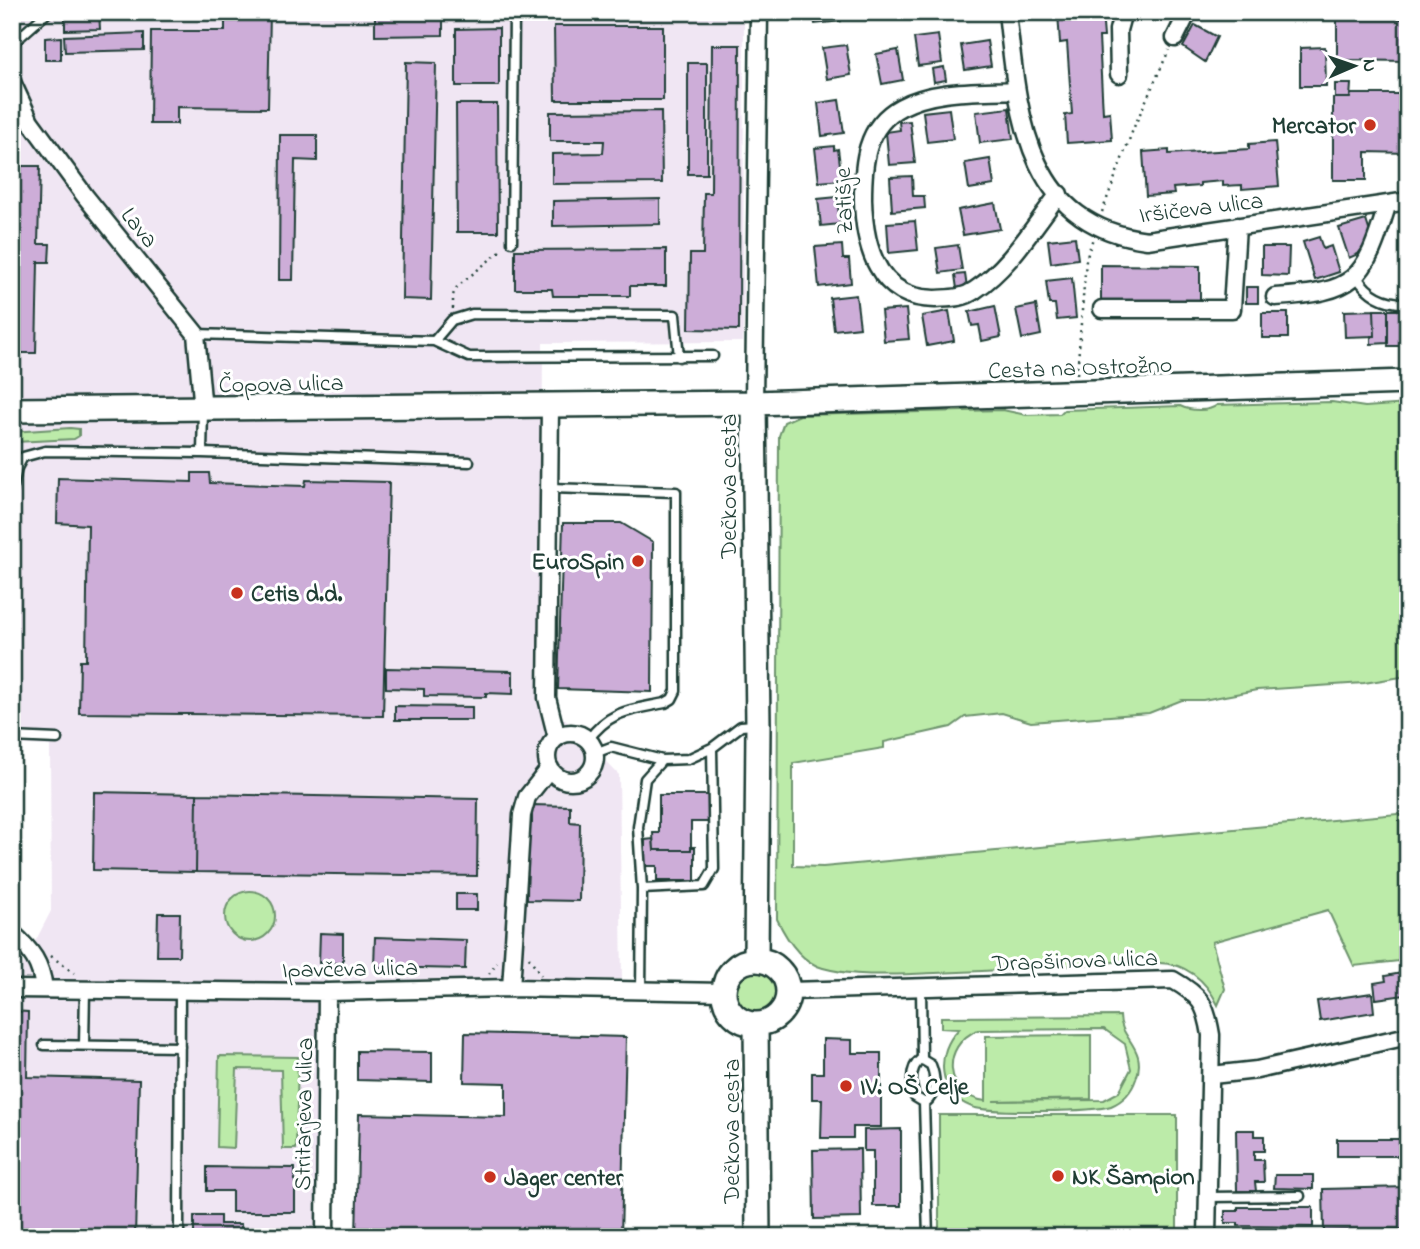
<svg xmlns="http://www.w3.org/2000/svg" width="1420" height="1249" viewBox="0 0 1420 1249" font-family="'Indie Flower',sans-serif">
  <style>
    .built { fill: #f0e6f3 }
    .green { fill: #bceba9; stroke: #6e946e; stroke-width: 2; fill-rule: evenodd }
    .building { fill: #cdadd8; stroke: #1f3d34; stroke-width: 2 }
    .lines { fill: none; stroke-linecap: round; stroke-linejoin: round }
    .lane-casing { stroke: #1f3d34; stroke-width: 13 }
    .street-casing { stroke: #1f3d34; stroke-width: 21 }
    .secondary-casing { stroke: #1f3d34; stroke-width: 28 }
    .path { stroke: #1f3d34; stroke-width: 2.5; stroke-dasharray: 2 5; stroke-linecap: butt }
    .lane { stroke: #fff; stroke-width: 8 }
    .street { stroke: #fff; stroke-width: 16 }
    .secondary { stroke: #fff; stroke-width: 23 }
    .poi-dot { fill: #c8321e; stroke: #fff; stroke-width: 2.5 }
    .labels { text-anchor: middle; stroke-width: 6; stroke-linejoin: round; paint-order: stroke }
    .poi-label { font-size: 24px; font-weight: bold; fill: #1f3d34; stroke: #fff; text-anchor: start }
    .street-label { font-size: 24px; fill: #1f3d34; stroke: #fff }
  </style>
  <rect width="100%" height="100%" fill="#fff"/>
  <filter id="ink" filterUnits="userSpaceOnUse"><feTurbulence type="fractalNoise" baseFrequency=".0143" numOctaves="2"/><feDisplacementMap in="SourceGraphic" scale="14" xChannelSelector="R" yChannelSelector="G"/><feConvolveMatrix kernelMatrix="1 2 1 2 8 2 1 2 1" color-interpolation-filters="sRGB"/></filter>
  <g filter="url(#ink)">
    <path class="built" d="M12,12H744L743,342L543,343L541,695L619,775L622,979L327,980L326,1237H12V955L23,965L51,911L50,746L12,744V450L19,432L17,393L12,392Z"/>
    <path class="green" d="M1332,402L1365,407L1408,404V676L1364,683L1257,690L1203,700H1182L1149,713L1031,722L1002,713L965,717L951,727L884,742V748L793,763V866L823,867L1408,813V968L1399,961L1354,966L1328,910L1212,942L1225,989L1218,1005C1206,980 1185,962 1157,963L1155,958C1082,966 1009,970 935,973C900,974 858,978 823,968C800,962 786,938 777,919L779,436L784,422L800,415L1003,410L1026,415L1060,414L1064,410L1180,406C1190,411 1209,412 1217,405Z
      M70,428L79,429V436L74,439L15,442L12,451V432Z
      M225 916a25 25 0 1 1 50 0a25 25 0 1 1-50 0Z
      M736 992a20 20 0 1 1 40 0a20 20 0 1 1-40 0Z
      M1120,1016C1120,1039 1148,1048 1136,1079C1132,1091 1123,1101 1111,1106C1094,1112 990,1113 972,1107C937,1095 935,1052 959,1029L941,1028V1017ZM1104,1029L1125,1044L1131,1069L1119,1092L1104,1100L993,1101L1091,1099V1035L986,1036V1101C944,1097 940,1045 978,1030Z
      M219,1056L298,1057L296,1149H283L281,1070L237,1069L234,1148L217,1147Z
      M939,1115H1177V1237H939Z"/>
    <path class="building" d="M65,12H99L100,29L65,30Z
      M225,12H270L268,108L177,107V124H150L151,31H225Z
      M375,12H443V35L375,36Z
      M813,12H840L841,21L815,24Z
      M1102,12L1104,37H1099L1103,113L1110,112L1112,140L1067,143L1065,115L1072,114L1067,42L1060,43L1058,13Z
      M1337,19H1408V61L1337,60Z
      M1195,25L1217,37L1205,62L1183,47Z
      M554,26H663V100H555Z
      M499,28V86H456V29Z
      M144,33V50L65,52L64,36Z
      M938,35L942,63L918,66L914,38Z
      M61,37V60H45V38Z
      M987,41L991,66L965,70L961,45Z
      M712,45H740L739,330L689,329L690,254H703L704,193H711Z
      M846,45L851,75L827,79L822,48Z
      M1325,47L1326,86H1300V48Z
      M898,50L903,80L882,84L876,54Z
      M406,62L436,63L431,300L402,299Z
      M688,63H707V174H688Z
      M944,67L946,80L934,82L932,69Z
      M1335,84H1351L1350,98H1335Z
      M1351,94H1408V153L1366,152V180H1333V98H1350Z
      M839,100L844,133L822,136L818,103Z
      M456,104H497L498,232H457Z
      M1009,108L1013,139L980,143L976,112Z
      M949,109L953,139L927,142L923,112Z
      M661,111L662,183L552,184V154L603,153L604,141H550V112Z
      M910,121L915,163L889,165L886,132L900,130L899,122Z
      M280,135H317V161L295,160L293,280H279Z
      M1275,142L1279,186L1242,189V185L1223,186V181L1200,183V186L1173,188L1174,194L1146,196L1143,152L1169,150V154L1249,149V144Z
      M834,146V150L838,149L842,180L819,182L815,148Z
      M990,159L994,185L969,189L965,163Z
      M12,166H40L38,244H50L49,262H38L36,353H12Z
      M912,176L913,196H924L925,208L892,211L890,177Z
      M837,197L840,224L821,226L818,199Z
      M660,199V224L553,226V201Z
      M995,203L1000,229L963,235L958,210Z
      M1366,220L1371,236L1358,254L1349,258L1339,228Z
      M915,221L918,250L889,253L887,223Z
      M1075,237L1078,259L1051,263L1048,240Z
      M1319,237L1323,249L1331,246L1339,272L1315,280L1303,242Z
      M842,245L843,259H849L851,283L819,287L815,247Z
      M958,245L962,270L940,273L936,248Z
      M1262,247H1289L1288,276L1262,275Z
      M666,249V286H630V296H553L552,289H515V250Z
      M1101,265L1200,266V303H1101Z
      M965,274L967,288L957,289L955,275Z
      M1072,278L1076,318L1057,320L1055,304H1049L1046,281Z
      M1246,287H1258V303H1246Z
      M856,295L860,327L834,330L830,298Z
      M1036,305L1041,335L1022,339L1016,309Z
      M995,306L1001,337L982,341L979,325L972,326L969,312Z
      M906,309L909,339L884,341L881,311Z
      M1374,310L1375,336L1345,337L1344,311Z
      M1374,310H1388V343L1371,344V336H1375Z
      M1388,310H1405L1408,346H1388Z
      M949,311L954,341L927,346L922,316Z
      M1262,313H1288V338H1262Z
      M192,473H209L210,483L305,486L306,480L389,482L383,716L79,713L80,661H86L88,525L57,523L58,478L192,482Z
      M563,523H621L653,542L652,692L558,689Z
      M386,668L513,671V694L486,693V697L424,696V689L386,688Z
      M395,706L472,707V720H395Z
      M94,792L197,794L196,872L93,870Z
      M197,794L478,799L477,876L196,872Z
      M659,795H711V822H691V850H654L653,833H659Z
      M532,805L570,806V822L580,823L579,901L527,900L528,823H532Z
      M653,839L654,850H691V847H695V881H657V866H645V840Z
      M456,894H477V910H456Z
      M158,913H180L179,956H157Z
      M320,933L343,934V963H319Z
      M375,937L466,940L465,969L374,967Z
      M1402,973L1405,995L1376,999L1374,983L1386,981L1385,976Z
      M1372,993L1374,1012L1320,1021L1317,1001Z
      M12,1011L28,1012L27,1077L139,1080L135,1237H12Z
      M465,1033L626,1037L621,1237H356L359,1114L506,1117V1083L464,1082Z
      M823,1039L852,1040V1053H881V1127H853V1138H821L822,1099H812V1073H823Z
      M357,1051L432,1052V1082L357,1080Z
      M901,1129V1206H873V1151H864V1130Z
      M1236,1130H1255V1136H1264V1151H1254V1160H1263L1264,1182H1255L1256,1191H1237Z
      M1337,1139H1408V1156H1337Z
      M860,1149L861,1218L814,1219L813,1150Z
      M207,1167L295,1168V1212H232V1191H207Z
      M1275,1175H1313V1189L1274,1188Z
      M1408,1187V1229L1324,1231L1323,1189Z
      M1238,1207H1313V1227L1238,1226V1223H1225V1211H1238Z
      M194,1216H220V1224H241V1237H194Z"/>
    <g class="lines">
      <g class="lane-casing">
        <path id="lane" d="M12,44L48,12
          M512,242L514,12
          M1357,277C1369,296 1386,304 1408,303
          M196,334L434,341L469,357L713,356
          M434,341L452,320L472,314L675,315L679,357
          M203,410L202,453L469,462
          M550,488L676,492V691L672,699L665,703C631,710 610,710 588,740
          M12,492L17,468L23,457L45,451L202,453
          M12,737L57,739
          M595,753L611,747L662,760
          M642,889L704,886L714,869L712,748L741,726L755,725
          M921,988L922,1059
          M641,992L642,889L638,827L645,779L662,760L688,759L712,748
          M44,1045L180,1047
          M84,1045L85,989
          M921,1059L931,1065C936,1078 937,1094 925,1103L915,1097C911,1084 909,1068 921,1059Z
          M924,1103L928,1237
          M1208,1197L1300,1196
          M179,1237L180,991"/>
      </g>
      <g class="street-casing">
        <path id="street" d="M1007,12C1018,110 1024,225 1147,240L1408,201
          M1175,38L1188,12
          M1119,74L1118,30L1123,12
          M12,82L30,121L85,196L196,334L203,410
          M1016,90C978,92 935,89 901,107C865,126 863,164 863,199C864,245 877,299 935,299C949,298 963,299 975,290C1010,267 1033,227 1059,194
          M1275,297C1355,292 1364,282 1387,206
          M1102,309H1232L1237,226
          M754,403L759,12
          M550,406L547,698L557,738
          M547 757a24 24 0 1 1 48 0a24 24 0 1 1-48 0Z
          M12,933C32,951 41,963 44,989
          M511,988L522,815L527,797L550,768
          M12,989L327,992L511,988L724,992
          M789,991L1173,980C1201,996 1206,1004 1211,1035L1207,1237
          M1212,1075L1257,1070L1408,1036
          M325,1237L327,992"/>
      </g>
      <g class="secondary-casing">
        <path id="secondary" d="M754,403L758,725L756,959
          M12,410L754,403L1408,382
          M724 992a32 32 0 1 1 64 0a32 32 0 1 1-64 0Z
          M756,1024L758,1237"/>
      </g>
      <path class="path" d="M1102,212L1134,127L1169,50
        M453,309V295L457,287L504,248
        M1077,374L1086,260L1093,238
        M51,956L74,973
        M529,957L541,975
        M12,969L17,959
        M489,974L497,962"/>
      <use href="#lane" class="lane"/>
      <use href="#street" class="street"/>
      <use href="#secondary" class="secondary"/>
    </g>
  </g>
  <g class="poi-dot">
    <circle cx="1370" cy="125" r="7"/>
    <circle cx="638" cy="561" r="7"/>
    <circle cx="237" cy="593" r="7"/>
    <circle cx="846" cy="1086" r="7"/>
    <circle cx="1058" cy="1176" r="7"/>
    <circle cx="490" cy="1177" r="7"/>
  </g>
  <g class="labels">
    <g class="poi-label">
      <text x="1356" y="133" text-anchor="end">Mercator</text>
      <text x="624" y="569" text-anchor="end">EuroSpin</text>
      <text x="251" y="601">Cetis d.d.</text>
      <text x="860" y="1094">IV. OŠ Celje</text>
      <text x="1072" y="1184">NK Šampion</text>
      <text x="504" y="1185">Jager center</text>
    </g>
    <g class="street-label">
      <text transform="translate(843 201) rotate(-92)" y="8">Zatišje</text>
      <text transform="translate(1201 207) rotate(-7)" y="8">Iršičeva ulica</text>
      <text transform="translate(140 227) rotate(51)" y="8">Lava</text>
      <text transform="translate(1080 367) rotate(-2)" y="8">Cesta na Ostrožno</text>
      <text transform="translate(281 383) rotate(-1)" y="8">Čopova ulica</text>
      <text transform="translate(728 486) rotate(-90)" y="8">Dečkova cesta</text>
      <text transform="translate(1075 960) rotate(-2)" y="8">Drapšinova ulica</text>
      <text transform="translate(350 968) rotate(-1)" y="8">Ipavčeva ulica</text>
      <text transform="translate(303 1114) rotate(-89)" y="8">Stritarjeva ulica</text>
      <text transform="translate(731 1131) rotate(-90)" y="8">Dečkova cesta</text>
    </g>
  </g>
  <rect width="1420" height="1249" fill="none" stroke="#fff" stroke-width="42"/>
  <rect x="21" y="21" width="1378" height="1207" fill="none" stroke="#1f3d34" stroke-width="2.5" filter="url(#ink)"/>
  <g transform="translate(1354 66) rotate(88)" stroke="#ffffff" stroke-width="5" paint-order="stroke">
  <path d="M0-5L12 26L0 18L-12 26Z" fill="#1f3d34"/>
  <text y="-10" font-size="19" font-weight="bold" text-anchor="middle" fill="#1f3d34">N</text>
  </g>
</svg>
